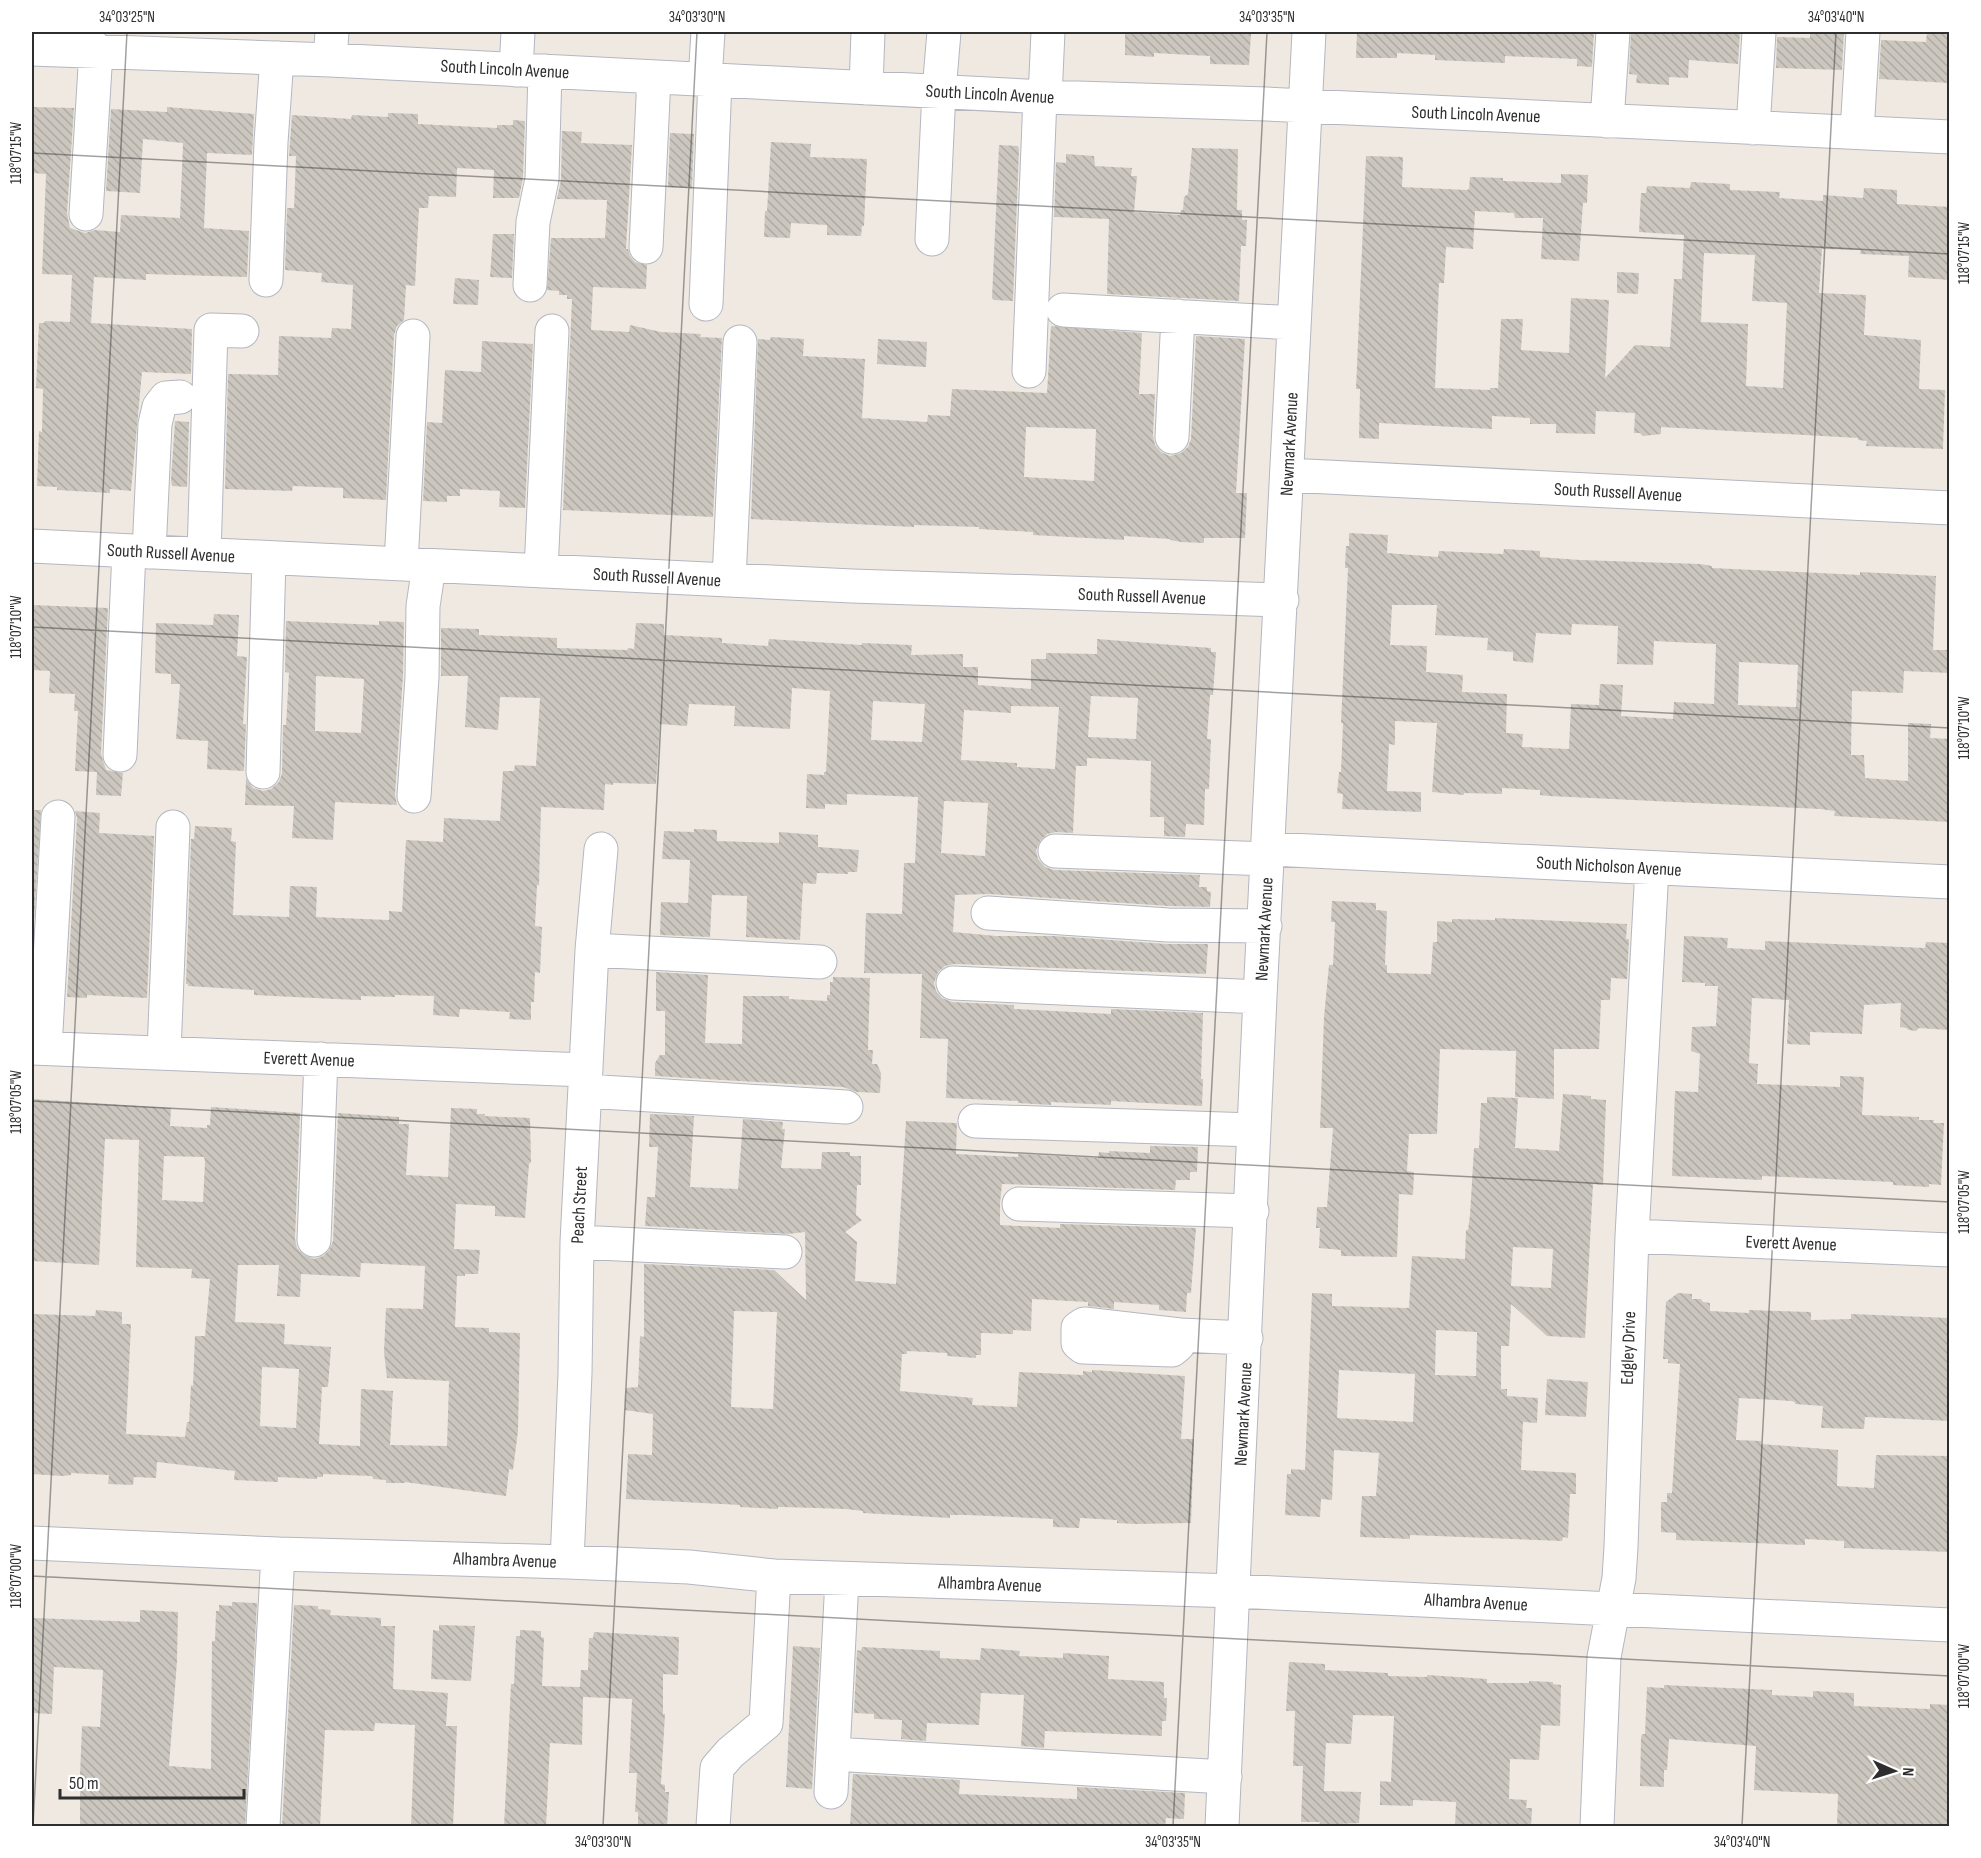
<svg xmlns="http://www.w3.org/2000/svg" width="1981" height="1858" viewBox="0 0 1981 1858" font-family="'Sofia Sans Condensed',sans-serif">
  <style>
    .building { fill: url(#building-back-hatch); fill-rule: evenodd }
    .lines { fill: none; stroke-linecap: round; stroke-linejoin: round }
    .minor-casing { stroke: #b4b7c1; stroke-width: 35 }
    .minor { stroke: #fff; stroke-width: 33 }
    .ticks { fill: none; stroke: #2e2e2e; stroke-width: 1.5; stroke-opacity: 0.45 }
    .labels { text-anchor: middle; stroke-width: 5; stroke-linejoin: round; paint-order: stroke }
    .street-label { font-size: 18px; fill: #2e2e2e; stroke: #fff }
    .neatline { fill: none; stroke: #2e2e2e; stroke-width: 2 }
    .ticks-label { font-size: 15px; text-anchor: middle; fill: #2e2e2e }
  </style>
  <defs>
    <pattern id="building-back-hatch" width="6" height="6" patternUnits="userSpaceOnUse" patternTransform="scale(1.5)"><rect width="6" height="6" fill="#cbc7bf"/><path d="M-1 5l2 2M0 0l6 6M5-1l2 2" fill="none" stroke="#afaba4"/></pattern>
  </defs>
  <rect width="100%" height="100%" fill="#efe9e1"/>
  <path class="building" d="M1125,32H1248V34H1251L1249,65L1210,64V56L1154,53V57L1125,55Z
    M1357,32H1594L1592,67L1577,66V59L1505,56V63L1435,60V55L1397,53V58H1356Z
    M1631,32H1740L1738,64L1689,60L1688,78L1669,77V85L1636,83L1637,75L1629,74Z
    M1810,32H1844L1842,70L1776,68L1777,37L1810,38Z
    M1927,32H1950V83L1879,79L1881,40L1926,42Z
    M32,107L74,108L67,213L70,228L85,233L95,230L120,232L121,215L180,218L183,143L143,139L140,193L106,191L111,109L167,112V107L254,114L252,155L207,153L204,228L249,231L247,277L146,274V280L94,277L91,323L192,329L191,374L142,372L131,491L110,489V493L57,490V487L37,486L39,431L42,432L43,389L36,388L39,323H44L45,321L70,322L72,275L42,274L46,174L32,173Z
    M388,113L418,114V124L497,128V125H513V120L525,121L523,177L519,198H493L494,170L457,168L456,197L429,196L428,208H419L415,286L406,285L404,320L397,326L394,335L386,500L343,498V488L293,486L292,491L225,489L228,374L278,375L279,336L331,338L332,328L351,329L353,285L321,282L322,273L285,270L287,208H294L296,156H289L292,115L351,119L352,115L388,117Z
    M562,131L582,132L581,143L632,145L626,249H628L630,256L635,262L647,265L646,289L593,287L591,330L629,332L630,325L661,332L701,334L700,337L722,338L713,517L563,510L572,299H567V295H559V291L547,290L551,238H605L607,200L557,199L561,180Z
    M670,133L694,134L692,188L668,187Z
    M771,142L811,144L810,157L867,159L864,226H862L861,236L827,235V225L791,223L790,238L764,237L765,211H767Z
    M999,145L1018,146L1019,150L1013,301L994,300L992,298Z
    M1192,148L1238,149L1237,210H1242V220H1247L1246,246H1241L1239,301L1107,294L1109,219L1054,217L1056,162L1066,163V154L1094,156L1095,166L1132,168L1131,176H1137L1134,212L1180,215L1181,210H1183L1184,197L1188,194Z
    M1366,156L1403,157L1402,187L1467,190L1469,189L1470,177L1503,178V181L1561,183V174L1588,175L1587,203H1583L1579,261L1541,259L1543,218H1515L1514,213L1475,211L1473,249L1446,247L1444,283H1439L1435,388L1490,390V388H1498L1501,319H1523L1521,350L1569,353L1571,298L1609,300L1605,378L1635,345L1670,347L1674,279H1682L1684,235L1639,232L1641,193H1646L1647,186L1690,188L1691,182L1730,184V190L1780,192L1779,198L1823,201V195L1863,198L1864,188L1897,190V204L1950,207V280L1908,277L1909,256L1860,254L1861,250L1822,249L1819,293L1866,295L1864,335L1921,340L1919,389L1945,390L1943,449L1866,446L1867,441L1858,440V438L1661,427V434L1643,436L1640,433H1634L1635,413L1596,411L1595,434L1556,433V424H1530V418L1492,416V429L1379,423V439L1359,438L1360,389H1356ZM1704,253L1755,255L1752,301L1787,303L1783,388L1746,386L1748,324L1701,322Z
    M493,234H514L512,278L490,277Z
    M1617,272L1639,273L1638,294L1617,293Z
    M455,278L479,280L478,305L453,304Z
    M1051,326L1142,333L1139,394H1155L1153,436L1155,445L1161,452L1170,456L1181,453L1188,447L1191,439L1196,336L1245,339L1236,493H1247L1245,538H1204V543L1181,542L1170,540V539L1124,536V540L1033,535V532L979,529V527L914,525V527L751,519L758,339L770,340L771,337L804,339L803,356L865,359L862,418L927,422L928,415L950,416L952,389L1047,393ZM1026,427L1096,429L1094,481L1024,477Z
    M878,339L927,342L926,367L877,364Z
    M482,341L533,344L525,508L499,507L500,491L460,489V496H447V502L423,501L427,422L442,423L445,370L481,372Z
    M175,421L189,422L187,487L172,486L171,480Z
    M1349,533L1388,535L1387,553L1438,557L1439,551L1503,554L1504,549L1540,551V557L1580,560L1700,564L1712,566V568L1860,575V572L1936,576L1933,650H1950V673L1904,671L1903,693L1852,691L1851,755H1864L1865,778L1908,781V723L1931,724L1930,738L1950,739V822L1834,816L1835,811L1820,809L1549,796L1540,795V790L1502,788V794L1464,793V795L1432,792L1437,723L1395,721V745L1389,744L1387,791L1421,792V812L1342,809L1343,794L1337,793L1339,772H1341L1343,723H1341L1348,568H1345L1346,546H1349ZM1392,605H1437L1435,635L1488,638L1487,650L1513,652V661L1533,663L1536,633L1571,635L1572,624L1618,626L1617,664L1653,665L1654,641L1716,644L1714,704L1674,702L1673,719L1621,716L1623,685L1600,684L1599,705L1571,704L1569,749L1522,747L1523,734L1506,733L1507,694L1462,692L1463,675L1426,672L1427,646L1390,645ZM1739,662L1798,665L1796,707L1738,705Z
    M32,605L108,608L101,754L106,770L123,773L121,796L96,795L97,772L75,771L78,711H74L75,694L49,693L50,671L32,670Z
    M214,614L239,615L237,656L247,657L243,724H246L244,771L207,769L208,741L176,739L180,684H171V674L155,673L156,623L213,625Z
    M286,621L379,625V621L404,622L403,676L395,795L397,805L335,802L333,840L292,838L294,806L245,805L246,778L253,788L263,791L271,789L279,782L282,773L283,725H286L289,673L285,672ZM316,676L364,679L361,733L315,731Z
    M636,623L664,624V635L722,638V643L768,646L769,639L862,645V643L912,645L911,655L963,654V667H978V685L1031,689V659H1046V653L1097,654V639L1211,648V652H1216L1213,695H1210L1207,739H1211L1209,789H1205L1204,825L1186,824L1185,837L1164,836V817H1150L1151,761L1087,758V766H1076L1073,833L1056,832L1047,834L1040,841L1036,851L1038,859L1045,867L1054,870L1200,875L1199,887H1207V891L1211,892L1210,907L1169,906L989,894L955,895L953,932L996,936H1054L1167,944H1208L1206,974L954,964L945,966L938,972L934,983L936,991L942,998L952,1002L1014,1005V1009L1111,1014V1009L1203,1013L1201,1079H1203L1202,1106L1111,1101V1105L1051,1102V1105L1018,1103V1101L946,1098L948,1039L920,1038L922,974L864,973L866,913L902,914L904,863H915L918,797L847,794V805L825,804V809L806,808L807,774L824,775V772H826L830,691L792,688L790,729L734,726L735,706L689,704L687,726L660,724L656,784L613,783V785L605,784L604,810L541,807L539,885H537L535,926L542,927L540,973L535,972L534,1002H531V1020L509,1019L510,1012L460,1009L459,1017L433,1015L434,996L395,995V997L361,996V1000L334,999L254,995V990L188,986V984H186L191,839H194L195,826L232,828L231,841L236,842L233,915L289,917L290,886L317,887L316,917L389,920V911L402,912L406,840L443,842L444,818L500,821L503,771H514L515,765L536,766L540,698L500,697L498,730L465,727L468,676H441V628L479,629V635L557,638V648L627,650L628,648L634,649ZM1091,696L1138,698L1136,739L1088,737ZM873,701L925,704L922,742L871,740ZM1011,706L1059,707L1055,769L1017,767V763L961,760L964,710L1011,713ZM944,801L988,803L985,856L941,853Z
    M32,810H41L32,954Z
    M75,811L100,813L99,833L154,836L147,998L87,995V998L67,997L77,818Z
    M694,829L717,830V841L779,843V832L818,835V847L859,850L857,872H848V874L817,873L816,884L803,883L800,940L746,937L747,896L712,895L710,937L660,935L661,902L688,903L690,860L662,859L664,831L694,832Z
    M1332,901L1376,903V910L1387,911L1385,965H1387V973L1431,974L1433,942H1437V921L1452,922V919L1495,920V918L1627,924L1626,939H1629L1627,979L1611,978L1610,1000H1601L1599,1049H1554V1099L1515,1097L1516,1051L1440,1049L1437,1134H1409L1407,1171L1414,1172L1413,1195L1399,1194L1397,1257L1341,1256V1250L1319,1248L1320,1228H1316L1317,1207H1327L1333,1128H1320L1324,1017L1329,965H1333L1335,922H1331Z
    M1684,936L1728,938L1727,948L1765,950V941L1925,948L1926,942L1950,943L1948,1030L1919,1028L1916,1031L1909,1030L1906,1028L1900,1027L1901,1003L1864,1005L1862,1034L1810,1032V1045L1787,1044L1789,1000L1752,998L1749,1063L1758,1064L1757,1084L1840,1087V1076L1864,1077L1862,1115L1919,1117V1120H1934L1933,1123H1944L1941,1185L1929,1184V1187L1893,1185V1182L1785,1177L1762,1176V1180L1672,1176L1675,1091L1698,1092L1700,1054L1691,1051L1692,1027L1716,1026L1718,986H1705V983L1682,982Z
    M656,972L708,975L705,1043L742,1044L743,996H789V999L827,1001V995H830V982H833V977L870,978L868,1050H873L872,1064H877L881,1073L880,1093L857,1092L843,1087L655,1076V1063L660,1055H665V1011H656Z
    M1563,1094L1591,1096V1099L1606,1100L1603,1185L1593,1184L1585,1338L1547,1336L1511,1304L1509,1346H1501V1389H1507V1396L1538,1398L1537,1423L1523,1422L1521,1470L1576,1473V1494H1570L1568,1538L1563,1537L1562,1541L1410,1535V1539L1360,1537L1362,1496H1376L1379,1453L1334,1450L1332,1500L1321,1499L1320,1517L1285,1515L1287,1474H1291V1469L1305,1470L1312,1293L1332,1294V1306L1409,1308L1412,1256L1465,1259L1466,1230H1468L1470,1215L1474,1148H1479L1481,1103H1487V1097L1518,1098L1515,1148L1559,1151ZM1513,1247L1553,1249L1551,1288L1511,1286ZM1436,1330L1477,1332L1476,1376L1435,1375ZM1339,1370L1415,1374L1413,1422L1337,1418Z
    M32,1099L171,1108L170,1126L207,1128V1125H210L211,1107L300,1113L295,1239L297,1248L304,1255L314,1259L323,1256L329,1250L333,1241L338,1113L399,1117V1124H409L406,1175L448,1177L451,1108L477,1109V1114H485L484,1116L530,1118L531,1162L529,1164L525,1218L495,1216V1206L456,1204L454,1249L480,1250L478,1274H465V1276H457L455,1327L489,1328V1332L520,1333L518,1431L513,1470L509,1469L506,1496L405,1482V1483H386V1480L373,1479V1477L371,1476L323,1474V1477H317V1479L278,1477V1482L234,1480L235,1471L157,1462L156,1478L134,1477L133,1485L108,1484L109,1475L71,1473V1475L62,1476L32,1474V1314L95,1316L96,1310L122,1312V1324H131L126,1434L185,1437L187,1422H189L191,1385L193,1386L195,1336H205L210,1279L191,1278L192,1269L136,1267L139,1140L105,1139L99,1265L32,1261ZM164,1156L204,1157L205,1161L203,1202L162,1200ZM361,1263L425,1266L423,1309L386,1308L384,1352L387,1378L449,1381L447,1446L390,1445L393,1391L361,1389L360,1446L319,1444L322,1387H328L331,1347L284,1344L285,1324L235,1322L238,1265H279L277,1296L300,1297L301,1274L360,1277ZM262,1367L299,1369L296,1428L260,1426Z
    M650,1114L694,1116L690,1187L738,1189L743,1119L783,1122L782,1129H785L781,1168L821,1169L822,1152H850V1156H861V1185H857L856,1215L862,1220L845,1232L857,1242L855,1281L896,1284L906,1121L957,1123L956,1154L1018,1157V1154L1098,1158L1099,1152L1109,1153V1151L1150,1153V1146L1198,1147L1197,1172H1190V1180H1176L1175,1190L1002,1184L1000,1203V1225L1060,1228V1224L1196,1228L1191,1293H1187L1186,1312L1159,1310V1305L1114,1302V1309L1088,1306V1302L1032,1299L1031,1331L1013,1330V1334L981,1333V1355H976V1358L947,1356V1353L907,1351V1354H902L900,1391L973,1398L972,1405L1017,1407L1019,1372L1083,1375V1371L1092,1372V1370L1185,1376L1181,1439H1194L1191,1523L1136,1524L1117,1523V1520L1080,1518L1079,1528L1053,1527V1519L967,1515H950V1518L863,1513V1511L846,1509L783,1507H778V1509L740,1507V1505L626,1499L628,1454L652,1455L653,1414L625,1410L626,1388L638,1387L640,1336L644,1337V1264L774,1270L806,1300L805,1232L788,1234L645,1226L647,1197H655L658,1147H649ZM734,1311L777,1312L773,1409L731,1407Z
    M1678,1293L1692,1294V1299H1701L1703,1302L1710,1303V1311L1749,1313V1310L1811,1312V1320L1851,1319V1314L1950,1318V1421L1865,1417L1864,1429L1821,1428L1823,1406L1795,1404V1402L1791,1401L1739,1398L1736,1440L1761,1441V1444L1838,1450L1837,1486L1874,1488L1876,1455L1950,1456V1552L1844,1548V1541L1805,1539V1545H1803L1676,1540V1533L1661,1532V1502H1667V1493H1672L1680,1364L1668,1363V1359H1663L1666,1302Z
    M1547,1379L1588,1382L1586,1417L1545,1415Z
    M232,1602L257,1603L245,1827H80V1775L82,1726L100,1727L103,1670L54,1667L52,1714L32,1713L34,1618L140,1622V1610L178,1612L177,1661L169,1766L211,1769L212,1641H215L216,1611H219V1605L232,1606Z
    M294,1605L318,1606V1609L331,1610L330,1615L381,1618V1626H395L393,1689L448,1693L446,1726H457L453,1827H411L415,1725L375,1723L374,1731L325,1730L320,1827H282Z
    M439,1625L475,1626L471,1681L431,1679L433,1630L439,1631Z
    M520,1630L541,1631V1637L544,1638L542,1686L580,1687L581,1670H588L589,1638H593L594,1632L679,1637L678,1675L663,1674V1714H665L661,1784L665,1785V1792H669L667,1827H638V1812H635L637,1773H629L632,1699L583,1697L582,1745L550,1743L546,1827H504L511,1684H514L516,1636H520Z
    M793,1646L820,1648L812,1789L786,1787Z
    M862,1647L940,1651V1658L980,1660L981,1648L1020,1651L1019,1656L1063,1658V1653L1109,1656L1108,1679L1164,1682V1698H1167L1166,1721H1162V1736L1045,1731L1044,1748L1021,1746L1024,1695L981,1693L979,1725L927,1723L926,1741L901,1739L902,1720L874,1719V1714L854,1713L857,1650L861,1651Z
    M1289,1662L1325,1664V1670L1388,1673V1676L1427,1677V1675L1487,1679V1683H1529V1681L1553,1682V1684L1561,1685L1560,1726L1541,1725L1539,1760L1510,1759L1509,1799L1527,1800L1526,1808H1532L1531,1827H1455L1456,1802L1413,1800V1806L1380,1805V1781L1391,1782L1394,1716L1353,1715L1351,1744L1326,1743L1324,1791L1361,1792L1359,1823L1338,1824V1827H1319L1320,1822H1301L1303,1766H1293L1295,1711H1286Z
    M1664,1685L1772,1690V1695L1813,1697V1691L1854,1693V1706L1930,1709V1704L1950,1705V1827H1837L1838,1794L1754,1790L1756,1746L1669,1739L1667,1770H1664V1787L1640,1786L1641,1738L1642,1734H1645L1647,1687L1664,1688Z
    M853,1774L960,1780L959,1794L1077,1799V1787L1185,1793L1184,1819L1166,1818L1165,1827H850Z"/>
  <g class="lines">
    <g class="minor-casing">
      <path id="minor" d="M83,33L96,51L86,214
        M32,49L330,60L1045,97L1267,104L1950,137
        M330,60L332,32
        M516,70L518,32
        M705,80L708,32
        M866,88L868,32
        M1045,97L1048,32
        M1607,121L1613,32
        M1753,128L1759,32
        M1857,132L1863,32
        M932,239L939,91L944,32
        M646,247L654,77
        M266,280L271,142L277,58
        M530,285L533,222L542,179L545,71
        M706,304L715,80
        M1063,310L1294,323
        M1029,371L1040,97
        M1172,437L1178,316
        M1287,475L1950,508
        M32,546L852,586L1282,600
        M149,552L155,424L159,407L166,398L180,397
        M204,554L211,330L242,331
        M401,564L413,336
        M541,571L552,331
        M729,580L740,342
        M120,755L129,551
        M263,772L269,558
        M414,796L422,677L423,606L429,566
        M1269,849L1950,882
        M1055,851L1268,859
        M988,913L1168,925L1265,926
        M592,950L820,962
        M953,983L1260,997
        M32,1048L586,1070
        M45,1048L58,817
        M164,1053L173,827
        M585,1091L846,1107
        M975,1121L1254,1130
        M1019,1204L1252,1211
        M1632,1236L1950,1250
        M314,1240L321,1059
        M577,1242L785,1252
        M1180,1335L1178,1345L1172,1350L1083,1347L1078,1343V1328L1084,1324L1180,1335L1246,1338
        M32,1543L278,1554L567,1562L689,1567L774,1576L1234,1591L1950,1625
        M567,1562L575,1373L577,1242L592,950L601,849
        M850,1755L1225,1777
        M831,1792L842,1579
        M263,1826L278,1554
        M713,1826L717,1768L730,1753L766,1723L774,1576
        M1222,1826L1260,997L1309,32
        M1597,1826L1604,1657L1619,1578L1621,1547L1632,1236L1652,868"/>
    </g>
    <use href="#minor" class="minor"/>
  </g>
  <path class="ticks" d="M32,153L1950,254M32,627L1950,728M32,1101L1950,1202M32,1576L1950,1676M33,1826L127,32M603,1826L697,32M1173,1826L1267,32M1742,1826L1836,32"/>
  <g class="labels">
    <g class="street-label">
      <text transform="translate(505 69) rotate(3)" y="6">South Lincoln Avenue</text>
      <text transform="translate(990 94) rotate(3)" y="6">South Lincoln Avenue</text>
      <text transform="translate(1476 114) rotate(2)" y="6">South Lincoln Avenue</text>
      <text transform="translate(1289 444) rotate(-87)" y="6">Newmark Avenue</text>
      <text transform="translate(1618 492) rotate(3)" y="6">South Russell Avenue</text>
      <text transform="translate(171 553) rotate(3)" y="6">South Russell Avenue</text>
      <text transform="translate(657 577) rotate(3)" y="6">South Russell Avenue</text>
      <text transform="translate(1142 596) rotate(2)" y="6">South Russell Avenue</text>
      <text transform="translate(1609 866) rotate(3)" y="6">South Nicholson Avenue</text>
      <text transform="translate(1264 929) rotate(-87)" y="6">Newmark Avenue</text>
      <text transform="translate(309 1059) rotate(2)" y="6">Everett Avenue</text>
      <text transform="translate(579 1205) rotate(-87)" y="6">Peach Street</text>
      <text transform="translate(1791 1243) rotate(2)" y="6">Everett Avenue</text>
      <text transform="translate(1628 1348) rotate(-88)" y="6">Edgley Drive</text>
      <text transform="translate(1243 1414) rotate(-87)" y="6">Newmark Avenue</text>
      <text transform="translate(505 1560) rotate(2)" y="6">Alhambra Avenue</text>
      <text transform="translate(990 1584) rotate(2)" y="6">Alhambra Avenue</text>
      <text transform="translate(1476 1602) rotate(3)" y="6">Alhambra Avenue</text>
    </g>
  </g>
  <rect width="1981" height="1858" fill="none" stroke="#ffffff" stroke-width="66"/>
  <g transform="translate(1894 1771) rotate(93)" stroke="#ffffff" stroke-width="4.5" paint-order="stroke">
  <path d="M0-4.5L10 22L0 15L-10 22Z" fill="#2e2e2e"/>
  <text y="-9" font-size="16" font-weight="bold" text-anchor="middle" fill="#2e2e2e">N</text>
  </g>
  <path d="M60 1789v9h184v-9" fill="none" stroke="#2e2e2e" stroke-width="3"/>
  <text x="69" y="1789" font-size="18" fill="#2e2e2e" stroke="#ffffff" stroke-width="4.5" paint-order="stroke">50 m</text>
  <rect x="33" y="33" width="1915" height="1792" class="neatline"/>
  <g class="ticks-label">
    <text x="127" y="22">34°03'25"N</text>
    <text x="697" y="22">34°03'30"N</text>
    <text x="1267" y="22">34°03'35"N</text>
    <text x="1836" y="22">34°03'40"N</text>
    <text transform="translate(16 153) rotate(-90)" y="5">118°07'15"W</text>
    <text transform="translate(1964 253) rotate(-90)" y="5">118°07'15"W</text>
    <text transform="translate(16 627) rotate(-90)" y="5">118°07'10"W</text>
    <text transform="translate(1964 728) rotate(-90)" y="5">118°07'10"W</text>
    <text transform="translate(16 1102) rotate(-90)" y="5">118°07'05"W</text>
    <text transform="translate(1964 1202) rotate(-90)" y="5">118°07'05"W</text>
    <text transform="translate(16 1576) rotate(-90)" y="5">118°07'00"W</text>
    <text transform="translate(1964 1676) rotate(-90)" y="5">118°07'00"W</text>
    <text x="603" y="1847">34°03'30"N</text>
    <text x="1173" y="1847">34°03'35"N</text>
    <text x="1742" y="1847">34°03'40"N</text>
  </g>
</svg>
